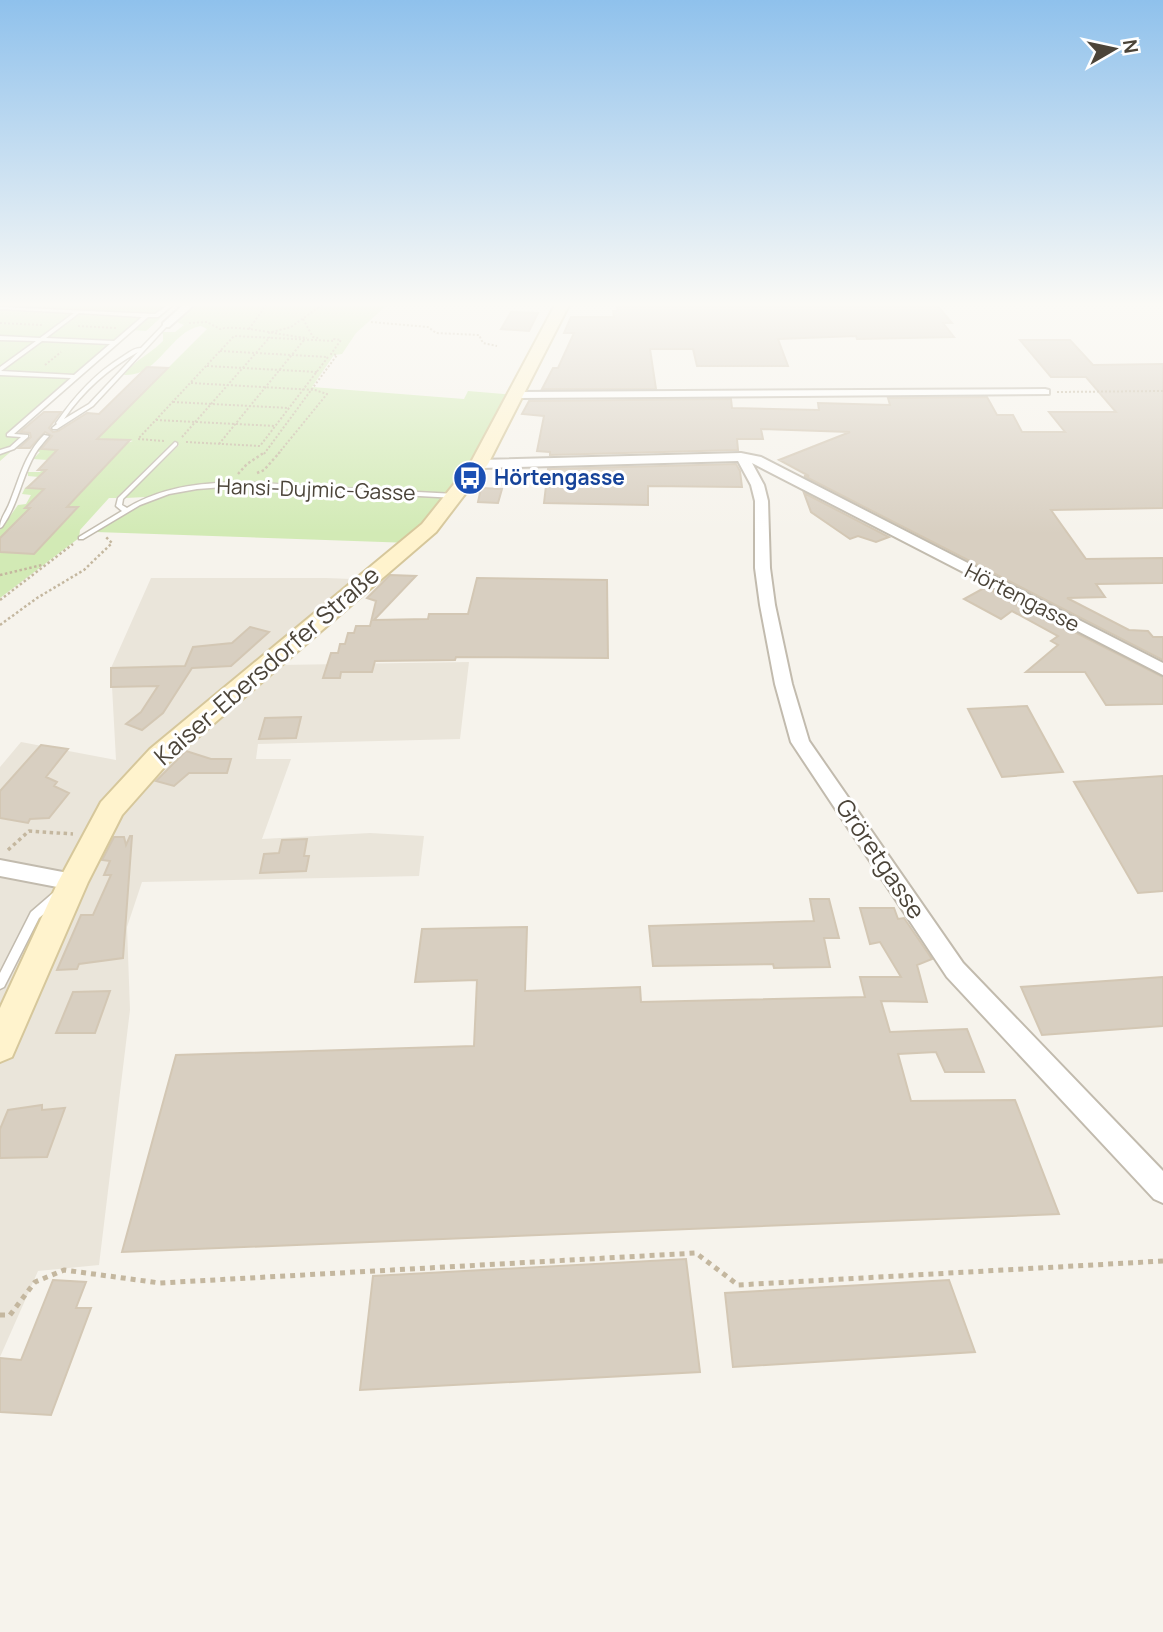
<svg xmlns="http://www.w3.org/2000/svg" width="1163" height="1632" viewBox="0 0 1163 1632" font-family="Manrope,sans-serif">
  <style>
    .residential { fill: #eae5da }
    .green { fill: #d2eab5 }
    .building { fill: #d8cfc1; stroke: #d3c7b4; stroke-width: 2 }
    .lines { fill: none; stroke-linecap: round; stroke-linejoin: round }
    .lane-casing { stroke: #c2bbae; stroke-width: 3 }
    .street-casing { stroke: #c2bbae; stroke-width: 4 }
    .secondary-casing { stroke: #d6c79b; stroke-width: 4 }
    .path-far3 { stroke: #c4b79f; stroke-width: 2; stroke-dasharray: 2 2; stroke-linecap: butt }
    .path-far2 { stroke: #c4b79f; stroke-width: 2.5; stroke-dasharray: 2.5 2.5; stroke-linecap: butt }
    .path-far1 { stroke: #c4b79f; stroke-width: 3.5; stroke-dasharray: 3.5 3.5; stroke-linecap: butt }
    .path { stroke: #c4b79f; stroke-width: 5; stroke-dasharray: 5 5; stroke-linecap: butt }
    .lane { fill: #fff; fill-rule: evenodd }
    .street { fill: #fff; fill-rule: evenodd }
    .secondary { fill: #fff3cd; fill-rule: evenodd }
    .labels { text-anchor: middle; stroke-width: 6; stroke-linejoin: round; paint-order: stroke }
    .far-transit-label { font-size: 21px; font-weight: bold; fill: #164399; stroke: #fff; text-anchor: start }
    .far-street-label { font-size: 21px; fill: #4b4439; stroke: #fff }
    .street-label { font-size: 24px; fill: #4b4439; stroke: #fff }
  </style>
  <rect width="100%" height="100%" fill="#f6f3ec"/>
  <path class="residential" d="M151,578H326L352,579L372,584L280,665L469,662L460,739L258,744L256,759H291L262,839L370,833L424,836L419,876L142,882L127,927L130,1010L99,1265L38,1271L0,1357V767L21,742L116,760L111,668Z"/>
  <path class="green" d="M0,305H175L146,331L132,330L14,434L30,435L0,461Z
    M197,305H387L356,333L342,354L334,355L312,387L464,399L468,391L517,395C487,449 459,502 411,543L96,532L141,505L146,497L125,498L179,445L173,444L116,498H109L80,530L79,538L0,598V552L34,554L78,508L28,504L26,508H30L0,538V530L18,505L26,504L31,495L22,494L25,488L39,477L28,476V472H40L42,470H38L48,460L33,459L40,452L36,451L38,445L63,444L75,438L69,443L76,449L88,446L36,499L78,495L127,443L133,441L119,439L114,445H93L98,438L207,329L201,326C170,331 159,377 124,375C137,358 149,355 163,341V334L160,332H175L184,325L177,322Z"/>
  <path class="building" d="M616,305H937L952,323H943L954,337L857,339L856,336L778,339L788,366H697L693,349H650L656,389H542L553,368H558L574,333H564L571,317H614L613,311H618Z
    M511,312L538,313L529,331L501,329Z
    M1020,340H1070L1093,365L1163,364V508L1051,510L1086,559L1163,558V583L1096,584L1105,597L1067,598L1129,630L1148,631L1153,637H1163V660L804,476H809L779,460L850,432L761,429L763,439H737L738,450L550,455V452L537,451L544,416L522,414L529,401L731,399L732,408L819,410L818,403L890,405L888,398L987,397L997,415H1013L1022,432H1065L1049,412H1116L1086,377H1051Z
    M147,367L168,368L97,439L130,440L67,507H78L34,554L0,552V538L30,508H25L44,489L27,488L46,470H38L57,450L41,449L52,436L45,432L30,448H19L31,437L30,433L20,432L44,412H61L49,428L53,432L58,431L87,413L99,414Z
    M736,464L740,471L742,487L648,486V505L544,503L548,469Z
    M481,488L502,489L498,503L478,502Z
    M804,493L889,537L876,542L858,536L850,539L811,512Z
    M390,575L416,576L374,620L428,619L429,614H468L477,578L607,580L608,658L456,657L455,660L375,661L372,672H341L340,678H323L331,653H338L340,644H345L348,633H354L356,626H370L376,601L367,598Z
    M986,587L1163,677V704L1106,705L1085,672H1026L1058,645L1051,641L1058,636L1012,611L1001,619L964,599Z
    M250,627L269,632L231,666L192,668L163,713L142,730L126,724L141,712L158,686L111,687V668L185,666L193,647L232,643Z
    M1027,706L1063,772L1002,777L968,709Z
    M301,717L296,738L259,739L265,718Z
    M41,745L68,749L46,777L57,782L54,786L69,793L49,818L30,819L28,823L0,818V791Z
    M186,751L211,759H231L227,773H189L174,786L156,781Z
    M1163,776V891L1138,893L1074,782Z
    M130,836H132L123,958L79,964L77,969L57,970L81,915H93L111,875H104L110,861L102,860L114,837H124L126,845Z
    M307,839L304,856H309L306,871L260,873L264,854L279,853L282,840Z
    M810,899H829L839,938H824L830,967L774,968L773,964L653,966L649,926L814,921Z
    M860,908H894L898,919L904,918L932,959L917,965L927,1002L881,1001L890,1032L967,1029L984,1072H945L936,1052L898,1054L911,1101L1015,1100L1059,1214L122,1252L176,1055L474,1046L477,980L415,982L422,929L527,927L525,991L640,987L641,1002L865,997L860,977H901L880,942L870,944Z
    M1163,977V1026L1042,1035L1021,987Z
    M110,991L95,1033H56L73,992Z
    M42,1105V1110L65,1108L47,1157L0,1158V1129L8,1110Z
    M686,1259L700,1372L360,1390L373,1276Z
    M53,1280L86,1282L76,1308H91L51,1415L0,1412V1358L21,1360Z
    M949,1280L975,1352L733,1367L725,1293Z"/>
  <g class="lines">
    <g class="lane-casing">
      <path id="lane" d="M168,305H173L158,317H148L14,434L28,435V437L14,449L0,454V450L10,447L21,437L7,436V434L71,378L0,375V367L36,341L0,340V336L40,338L74,313L0,309V307L155,314ZM79,313L142,317L114,341L46,338ZM42,341L110,344L74,375L1,371Z
        M164,324L168,325L93,406L57,429H53L52,428L57,424L56,423C74,397 94,374 122,357C128,353 134,348 141,348ZM138,352L89,404L64,419C84,390 108,369 138,352Z
        M44,435L49,436C44,442 39,447 35,454C21,478 19,503 2,527L0,528C0,518 7,511 10,502C20,477 25,454 44,435Z
        M175,442L177,443V445L123,499L122,505L127,508C185,473 257,483 322,487C366,489 411,492 456,494L459,496L456,498L237,486L197,489L169,494L140,505L83,539H79V537L122,511L116,506L118,498Z
        M57,892L61,893L62,896L61,899L39,918L4,987L0,989V973L31,912L53,893Z"/>
    </g>
    <g class="street-casing">
      <path id="street" d="M183,305H194L169,327H163V323Z
        M1045,389L1049,390V394L517,398L511,395L517,392Z
        M741,453L761,457L1163,663V675L752,463L764,485L768,501L770,568L775,605L792,684L809,741L963,963L1163,1171V1203L1154,1199L947,977L791,742L775,684L760,605L755,568V501L751,485L738,461L479,468L473,464L479,460Z
        M0,860L73,874L80,876L83,882L80,888L73,890L0,876Z"/>
    </g>
    <g class="secondary-casing">
      <path id="secondary" d="M555,305H569L488,464L436,532L168,763L122,815L88,882L12,1057L0,1062V1008L58,882L101,802L150,749L422,524L470,464Z"/>
    </g>
    <path class="path-far3" d="M303,319L313,337L318,338
      M371,322L428,327L436,333L479,335L483,343L497,346
      M0,323L42,325
      M189,323L207,322L220,329C238,324 284,336 307,338
      M78,326L116,328
      M249,329L266,305
      M268,333L291,327L322,305
      M220,351L328,357
      M45,365L61,352
      M207,366L317,372
      M191,383L315,390L327,394L278,454
      M1057,392L1163,391
      M173,402L289,408
      M156,420L276,426
      M182,437L270,337
      M164,441L138,439L234,336L334,341
      M186,442L260,446L328,357
      M219,444L304,340
      M264,454L337,355L331,354L341,340L333,339"/>
    <path class="path-far2" d="M257,473L264,470L280,452
      M238,474L247,464L265,452
      M0,575L42,565
      M0,600L73,544
      M0,625L37,598L84,570L112,543L106,537"/>
    <path class="path-far1" d="M8,850L29,831L73,834"/>
    <path class="path" d="M0,1315H10L35,1282L64,1270L160,1283L696,1253L738,1285L1163,1261"/>
    <use href="#lane" class="lane"/>
    <use href="#street" class="street"/>
    <use href="#secondary" class="secondary"/>
  </g>
  <linearGradient id="sky" x2="0" y2="1"><stop stop-color="#8fc1ec"/><stop offset="0.57" stop-color="#fbfaf6"/><stop offset="1" stop-color="#fbfaf6" stop-opacity="0"/></linearGradient>
  <rect width="1163" height="534" fill="url(#sky)"/>
  <defs>
    <g id="bus-disc" transform="scale(1.75)"><circle r="9.5" fill="#1a4fb4" stroke="#fff"/><path d="M-5-6H5V4H4V6H2V4H-2V6H-4V4H-5ZM-3.5-4V0h7V-4ZM-3.5 1.2v1.5H-2V1.2ZM2 1.2v1.5H3.5V1.2Z" fill="#fff"/></g>
  </defs>
  <g fill-rule="evenodd">
    <use href="#bus-disc" x="470" y="478"/>
  </g>
  <g class="labels">
    <g class="far-transit-label">
      <text x="494" y="485">Hörtengasse</text>
    </g>
    <g class="far-street-label">
      <text transform="translate(316 490) rotate(2)" y="7">Hansi-Dujmic-Gasse</text>
      <text transform="translate(1022 598) rotate(27)" y="7">Hörtengasse</text>
    </g>
    <g class="street-label">
      <text transform="translate(267 666) rotate(-41)" y="8">Kaiser-Ebersdorfer Straße</text>
      <text transform="translate(880 859) rotate(56)" y="8">Gröretgasse</text>
    </g>
  </g>
  <g transform="translate(1114 49) rotate(81)" stroke="#ffffff" stroke-width="5" paint-order="stroke">
  <path d="M0-5L12 26L0 18L-12 26Z" fill="#4b4439"/>
  <text y="-10" font-size="19" font-weight="bold" text-anchor="middle" fill="#4b4439">N</text>
  </g>
</svg>
